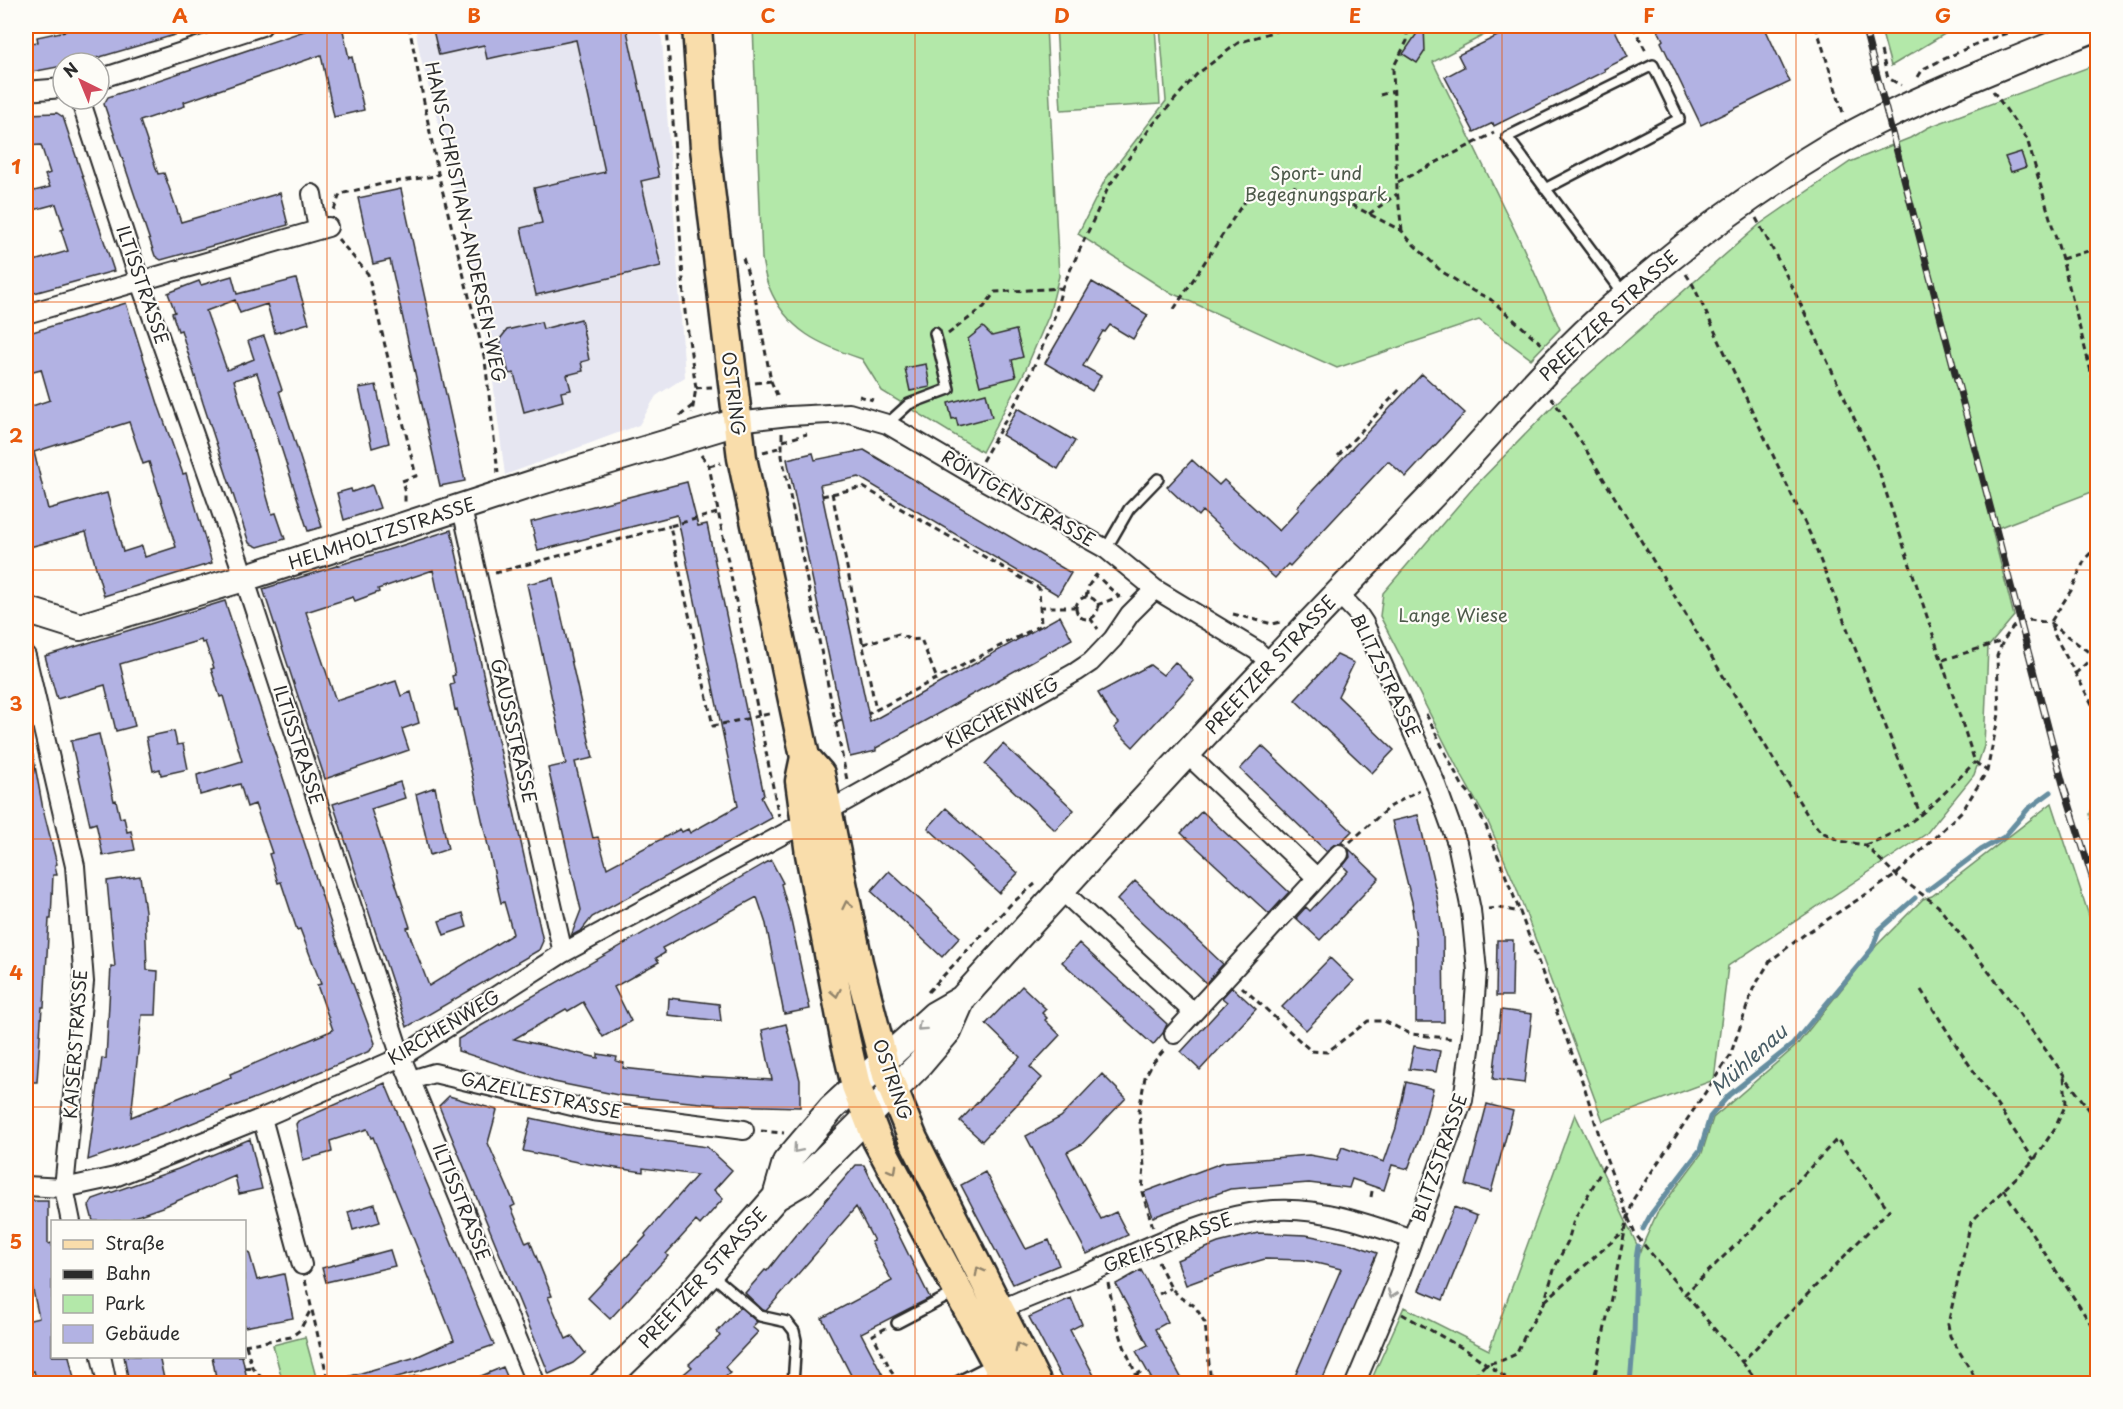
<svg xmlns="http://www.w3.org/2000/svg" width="2123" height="1409" viewBox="0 0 2123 1409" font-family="'Playpen Sans',sans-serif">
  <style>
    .built { fill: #e6e6f1 }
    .green { fill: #b3e8a9; stroke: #6f8a6a; stroke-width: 1.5 }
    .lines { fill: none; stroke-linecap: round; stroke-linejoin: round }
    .stream { stroke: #668ea0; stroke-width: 5 }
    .building { fill: #b2b2e3; stroke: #2b2b2b; stroke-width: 1.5; fill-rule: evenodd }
    .lane-casing { stroke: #2b2b2b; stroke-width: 14 }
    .street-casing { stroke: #2b2b2b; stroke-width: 22 }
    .secondary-casing { stroke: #2b2b2b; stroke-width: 30 }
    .primary-casing { stroke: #2b2b2b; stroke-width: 33 }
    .path { stroke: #2b2b2b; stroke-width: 3; stroke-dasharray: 6 4.5; stroke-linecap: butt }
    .lane { stroke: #fdfcf7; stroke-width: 9 }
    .street { stroke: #fdfcf7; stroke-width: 18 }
    .secondary { stroke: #fdfcf7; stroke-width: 26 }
    .primary { stroke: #f9ddab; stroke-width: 28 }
    .rail-casing { stroke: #2b2b2b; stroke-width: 7 }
    .rail { stroke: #fdfcf7; stroke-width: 4.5; stroke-dasharray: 14; stroke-linecap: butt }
    .oneway { stroke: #92846b }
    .oneway2 { stroke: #9e9e9b }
    .grid { fill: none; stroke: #e8590c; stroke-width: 1.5; stroke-opacity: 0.55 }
    .labels { text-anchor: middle; stroke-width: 4.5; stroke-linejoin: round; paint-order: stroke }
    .park-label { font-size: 18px; fill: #4d5a4a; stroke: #fdfcf7 }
    .street-label { font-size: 18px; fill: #2b2b2b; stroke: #fdfcf7 }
    .water-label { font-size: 20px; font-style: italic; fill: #485d66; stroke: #fdfcf7 }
    .neatline { fill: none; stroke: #e8590c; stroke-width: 2 }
    .grid-label { font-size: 20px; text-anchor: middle; font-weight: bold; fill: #e8590c }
  </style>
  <rect width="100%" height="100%" fill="#fdfcf7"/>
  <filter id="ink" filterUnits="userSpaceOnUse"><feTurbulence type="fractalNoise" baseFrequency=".0167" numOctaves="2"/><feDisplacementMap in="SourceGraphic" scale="12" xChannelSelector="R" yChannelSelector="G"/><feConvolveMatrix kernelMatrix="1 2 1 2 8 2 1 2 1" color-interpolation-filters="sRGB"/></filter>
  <g filter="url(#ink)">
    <path class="built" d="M415,26H656L662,39L685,377L656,396L639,425L505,475L490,358L451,171L420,55Z"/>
    <path class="green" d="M753,26H1046L1059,276L1049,315L1025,371L982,452L882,391L862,359C820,345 787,331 769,287C765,279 764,268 762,259Z
      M1056,26H1155L1160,104L1061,110Z
      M1160,26H1501L1433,62L1522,245L1560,329L1531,359L1479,320L1337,368L1167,291L1078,234L1105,180L1166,101Z
      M1880,26H1958L1891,66Z
      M2097,64V490L1992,530L2014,616L1988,647L1984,746L1974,775L1926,834L1728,966L1714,1080L1603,1121L1516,887L1489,824L1459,771L1380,616L1383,593L1474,487L1556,403L1760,224L1850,162L1910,138L1929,127Z
      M2097,796V841L2090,814Z
      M2052,803L2097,940V1383H1370L1404,1307L1489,1350L1575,1114L1640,1251L1657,1213L1702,1153L1713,1118L1796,1046L1876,946L1923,899L1932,896Z
      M305,1337L316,1377L292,1383H283L273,1345Z"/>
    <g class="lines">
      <path class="stream" d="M1928,890L1981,850L2004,837L2028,809L2051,792
        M1643,1229L1651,1214L1700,1150L1710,1117L1729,1095L1792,1045L1872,949L1879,930L1915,898
        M1630,1384L1634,1335L1636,1259L1638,1246"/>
    </g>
    <path class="building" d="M81,26H195V29L100,57L75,63H63V66L26,73V44L38,42L37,37L66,31V29Z
      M319,26H342L349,58L352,57L364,110L334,117L321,55L184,102L185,106L140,121L158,174L164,173L181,222L280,193L288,225L161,260L155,256L104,104L108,97Z
      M432,26H626L659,177L641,181L661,266L536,295L521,228L542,223L534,188L605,172L576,40L487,59L484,45L439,55Z
      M1422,26H1424L1425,51L1417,63L1403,54Z
      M1518,26H1613L1628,57L1604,69L1605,71L1494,126L1493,123L1474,132L1445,77L1464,67L1458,55Z
      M1656,26H1764L1790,82L1701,125L1661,42L1663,40Z
      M57,113L63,117L114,271L34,293L27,263L68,251L61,230L64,229L56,204L26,212V193L50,187L45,175L50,173L41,145L26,146V114Z
      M2021,152L2026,167L2011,172L2005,157Z
      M401,189L465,481L440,486L390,260L373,264L358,198Z
      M232,276L237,294L296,279L309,323L275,333L267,304L240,313L235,300L206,311L227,370L254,359L248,341L264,336L282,390L279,391L322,527L308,531L257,373L234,380L272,514L276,513L285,539L258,547L249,543L203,403L181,330L178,331L172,313L175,312L168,293L199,281L201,285Z
      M1092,282L1148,315L1133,339L1110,325L1105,332L1103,331L1083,366L1101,376L1092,391L1045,363Z
      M126,303L159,407L183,474L186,473L212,563L104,596L86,532L26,548V408L50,400L41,369L26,373V334ZM129,422L143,464L149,462L176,547L145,557L142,546L123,552L107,493L48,509L34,452Z
      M581,319L589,360L581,362L583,371L567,375L571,390L561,392L563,401L524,412L514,373L509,374L500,339L507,330L541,322L543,329Z
      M983,327L992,336L1016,330L1023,357L1012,360L1016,377L980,386L968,339Z
      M926,364L930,387L910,391L905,368Z
      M1422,374L1465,413L1406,477L1388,461L1290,566L1288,564L1275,578L1202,511L1198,516L1167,487L1192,460L1219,485L1224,480L1279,531L1299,509L1297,507Z
      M376,385L389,443L372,448L359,388Z
      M986,393L992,417L958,426L956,418L952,419L948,403Z
      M1018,408L1075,441L1058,469L1002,435Z
      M864,450L1071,573L1058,595L859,477L820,485L870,722L1060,616L1072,639L876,748V751L850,757L787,459L813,453L815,460Z
      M687,482L698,526L707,524L764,795L761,797L772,818L592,917L582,930L571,936L581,910L548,768L566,764L527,584L553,578L593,758L575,762L593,838L598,837L607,868L680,829L682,832L688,829L690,833L738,806L677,515L538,551L531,522Z
      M372,485L380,508L344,520L337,493L351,489L352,492Z
      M451,530L543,941L539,950L407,1027L333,804L400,782L405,798L371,809L410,927L407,928L429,986L513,934L504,902L501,903L457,709L455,710L450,685L454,684L452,676L455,675L433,570L378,589L379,592L355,601L353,597L306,612L336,701L396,681L401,696L411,692L419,723L402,729L409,750L325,779L263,589Z
      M225,601L335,936L375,1043L370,1051L298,1081L172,1131L88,1160L102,1058L106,1059L111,966L115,967L107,881L140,876L145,911L147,970L158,971L156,1015H142L131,1117L231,1077L230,1074L333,1030L317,985L321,984L300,929L297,930L281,882L278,883L269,854L272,853L255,804L247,807L240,784L200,795L197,775L242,761L223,696L220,697L211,669L214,668L205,642L202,643L201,640L120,664L135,726L116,731L105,685L57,699L45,656Z
      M1337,655L1354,663L1338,696L1394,750L1372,773L1295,700Z
      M1175,662L1194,681L1133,747L1114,728L1119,723L1111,715L1098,693L1150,665L1163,675Z
      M174,731L177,745L183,744L188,769L161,775L160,769L153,771L146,737Z
      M99,734L114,801L116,800L120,818L124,817L127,832L131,831L135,850L103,856L96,823L90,825L71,741Z
      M1003,744L1074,810L1055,830L985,764Z
      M1262,746L1352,831L1341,842L1344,844H1335L1326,851L1240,769Z
      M33,755L43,809L57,864L55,865L57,875H53L51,919H49L44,1007H42L37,1082H26V874H29L26,854V756Z
      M435,787L448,849L430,855L416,794Z
      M946,808L1018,873L999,893L928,828Z
      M1202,811L1289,892L1269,914L1181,833Z
      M1418,815L1437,896L1443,936L1444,1022H1416V939L1412,909L1414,910L1392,821Z
      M1349,849L1379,878L1320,940L1296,918L1306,907L1310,911L1348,871L1343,866L1350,857Z
      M771,860L783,883L781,884L790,916L810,1009L784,1014L766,924L757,897L662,948L665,953L656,958L659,962L614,987L631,1021L603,1037L583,1002L568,1011L566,1009L514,1039L594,1057L598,1058V1054L617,1057L616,1061L624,1063L623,1068L698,1076L772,1080L762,1030L786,1024L800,1080V1107L721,1105L618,1095L554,1082L458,1051V1039Z
      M889,871L960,937L942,957L871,891Z
      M1135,881L1223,964L1206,983L1117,900Z
      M463,913L467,927L444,935L439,921Z
      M1497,940H1513L1512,996H1496Z
      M1079,943L1167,1024L1163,1033L1153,1045L1062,962Z
      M1330,958L1354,981L1306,1030L1282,1007Z
      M1022,986L1046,1009L1042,1013L1047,1018L1045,1020L1060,1035L1030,1067L1042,1078L982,1141L960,1121L1020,1057L986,1024Z
      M1232,987L1256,1009L1200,1070L1181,1052L1227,1002L1222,998Z
      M669,998L719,1004L721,1021L668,1015Z
      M1501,1010L1532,1014L1524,1083L1493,1079Z
      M1414,1046L1440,1051L1436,1072L1409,1069Z
      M1102,1074L1126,1098L1082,1144L1067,1152L1101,1219L1116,1212L1128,1235L1087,1254L1026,1136L1061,1117Z
      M1406,1082L1433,1089L1421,1134L1408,1169L1392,1165L1384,1190L1352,1179L1349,1188L1309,1183L1230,1189L1153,1217L1144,1192L1224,1162L1309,1155L1337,1160L1342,1147L1384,1162L1396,1128Z
      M385,1083L494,1345L419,1371L375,1383H338L337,1380L416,1357L454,1340L373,1137L371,1138L367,1129L330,1141L332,1152L303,1160L296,1124L298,1121Z
      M449,1096L497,1110L488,1143L515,1205L511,1207L526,1243L530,1241L552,1296L548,1297L566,1339L572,1336L585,1353L573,1363L549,1374L439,1106Z
      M1487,1104L1513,1111L1491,1192L1466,1185Z
      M531,1118L595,1132L707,1147L732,1170L714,1190L723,1199L700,1225L696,1221L666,1254L668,1256L610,1319L588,1298L646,1236L645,1234L697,1175L643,1168V1172L582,1163L523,1151Z
      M250,1139L262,1189L239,1194L235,1176L165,1206L131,1218L129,1221H93L89,1206L93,1199L178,1169Z
      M856,1165H864L930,1298L861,1333L887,1383H855L822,1318L892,1281L871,1242L874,1241L856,1207L766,1311L763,1310L745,1293L765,1270L767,1271L793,1238Z
      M985,1172L1026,1249L1049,1240L1059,1265L1013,1284L961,1185Z
      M26,1201H48V1244L52,1243V1356H69L75,1383H37L34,1371L26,1373V1321L39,1318L26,1258Z
      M375,1204L380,1222L353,1230L348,1212Z
      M1454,1207L1477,1216L1443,1300L1419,1290Z
      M1258,1233L1306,1235L1352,1244L1377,1253L1321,1383H1292L1341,1269L1304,1260L1265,1259L1227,1270L1186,1285L1177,1260L1218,1243Z
      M390,1250L395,1266L326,1282L322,1268Z
      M244,1252H249L257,1280L284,1274L293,1318L244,1327Z
      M1141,1270L1168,1322L1155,1329L1184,1383H1154L1136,1351L1148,1345L1116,1284Z
      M1071,1298L1082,1324L1070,1330L1098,1383H1064L1029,1317Z
      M740,1307L757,1322L752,1327L758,1332L725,1367L730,1373L718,1383H673L692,1367L689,1364L720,1336L717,1332Z
      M124,1356H159L165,1383H129Z
      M212,1356H242L248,1383H217Z
      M503,1367L510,1383H464Z"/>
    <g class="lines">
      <g class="lane-casing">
        <path id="lane" d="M1545,189L1679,119L1653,65L1507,137L1624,294
          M887,424L909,404L949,389L935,333
          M1106,549L1129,509L1158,479
          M711,1274L760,1316L787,1322L794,1331L796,1340L793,1384
          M897,1323L956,1292
          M411,1384L417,1382
          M953,1384L994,1363"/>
      </g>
      <g class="street-casing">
        <path id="street" d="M99,79L262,26
          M26,91L63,88
          M80,99L140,282L238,559L401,1057L536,1384
          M312,194L318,230
          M26,314L328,227
          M737,422L789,416L849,413L887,424L974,475L1106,549L1155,589L1256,650L1271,664
          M462,509L563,953
          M1338,593L1358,614L1364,623L1435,782L1457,843L1471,910L1477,971L1472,1035L1463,1100L1388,1306L1355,1384
          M26,656L75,866L84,982L64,1188L71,1222
          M1187,754L1317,878
          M828,811L1076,672L1091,662L1113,639L1130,614L1155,589
          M1061,890L1193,1012
          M1174,1034L1339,854
          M411,1080L434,1073L593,1111L744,1130
          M262,1118L302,1265
          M26,1186L64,1188L115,1177L262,1118L401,1057L563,953L806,822
          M1000,1310C1027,1297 1057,1287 1085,1275C1143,1250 1210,1214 1274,1210C1322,1207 1368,1224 1412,1239
          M101,1356L107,1384"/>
      </g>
      <g class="secondary-casing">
        <path id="secondary" d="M26,610L80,627L244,578L538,482L737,422
          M776,1197L786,1162L832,1108L934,1015L962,999C1113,831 1267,666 1424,504C1470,457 1512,406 1558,359C1631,285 1714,220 1801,164C1865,123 1935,93 2006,64C2036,52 2067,39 2098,27
          M602,1384L671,1317L776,1197L803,1181L919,1065L948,1031L962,999"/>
      </g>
      <g class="primary-casing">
        <path id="primary" d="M697,26L705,148L742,458L805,757L800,781L810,854L845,1038L856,1086L877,1140L1008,1384
          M805,757L820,774L858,962L887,1075L913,1139L1037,1384"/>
      </g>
      <path class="path" d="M409,26L438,173L485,360L498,473
        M667,26L685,312L696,388L692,413
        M1633,26L1647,53
        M1816,26L1844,116
        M1881,51L1888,78L1901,85
        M1918,77L1923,69L1980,42L2029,26
        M1993,91L2027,139L2062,259L2098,399
        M1380,95L1394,91
        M1398,182L1494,133
        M1293,191L1297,181
        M334,210L340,194L386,183L436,176L438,173
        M1369,214L1397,194
        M1756,218L1792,286L1879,471L1975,762L1987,771
        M1402,231L1397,190L1393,68L1407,41V26
        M338,239L368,274L416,476L402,481L405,492V502
        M743,258L755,297L771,381L779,400
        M2062,259L2098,248
        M1686,274L1693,285L1810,534L1921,816
        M1174,309L1242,205L1252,194L1267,190L1293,191L1344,201L1402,231L1411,242L1441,271L1473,291L1490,299L1544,346
        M948,334L984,307L995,292L1062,288
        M755,383L771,381
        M696,388L712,387
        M859,396L873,400
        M1551,397L1583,445L1808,816L1820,831L1840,841L1865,845L1896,875L1938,906L1992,976L2098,1122
        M680,416L693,405
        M782,433V456L847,780
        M783,441L807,434
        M763,452L782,447
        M701,455L709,466L779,817
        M1338,456L1401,388
        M982,461L1019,397L1039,355L1054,318L1062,288L1109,186L1151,127L1196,75L1238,43L1291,26
        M709,466L721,463
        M832,493L876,710
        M822,496L863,487L1039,588L1041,625L868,714
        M717,513L670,526L713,726L773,713
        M2098,545L2085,559L2072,589L2050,623L2055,636L2093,706L2094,740L2098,754
        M495,573L670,526
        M1086,597L1089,585L1096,575L1119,597
        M1076 608a11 11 0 1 1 22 0a11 11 0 1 1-22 0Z
        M1097,605L1121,596
        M1039,607H1076
        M1233,614L1272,624L1281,622
        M1090,618L1098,629
        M863,644L899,634L911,640L921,639L937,679
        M1943,660L2003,641
        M2075,674L2094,656
        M1426,714L1452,766L1462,785L1470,794L1486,826L1520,912
        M836,722L842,720
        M1350,842L1388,808L1419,790
        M1865,845C1915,828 1939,798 1975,762
        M1488,909L1500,908L1520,912L1585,1089L1607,1161L1628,1217L1635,1234L1685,1294L1756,1225L1837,1139L1889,1210L1742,1362L1685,1294
        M1242,987L1311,1051L1327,1052L1368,1021H1384L1411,1034L1455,1039
        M1921,990L1958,1048L2034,1160
        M928,992L1011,904L1035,884
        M761,1131L784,1133
        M2003,1189L2098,1335
        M1371,1197L1373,1186
        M1153,1227L1142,1192L1144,1166L1139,1111L1145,1077L1152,1064L1166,1048
        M1158,1262L1171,1288L1181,1298L1195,1306L1205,1323L1211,1384
        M305,1280L329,1384
        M1108,1283L1116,1321L1124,1346L1140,1384
        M1159,1294L1171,1288
        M1545,1301L1625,1230
        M1402,1314L1471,1353L1515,1384
        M886,1328L873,1335L898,1384
        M244,1345L291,1337L300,1330L310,1311
        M246,1345L252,1367L267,1384
        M1742,1362L1760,1384
        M244,1368L252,1367
        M1136,1375L1144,1370
        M1434,1384L1441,1381L1457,1383L1476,1374L1486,1364L1503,1360L1516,1354L1527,1331L1544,1303L1555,1267L1568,1241L1574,1220L1607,1161
        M1593,1384L1628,1217L1634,1198L1730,1056L1753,989L1770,961L1805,934L1896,875L1963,810L1987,771L1999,714L1997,656L2003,641L2013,627L2030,620L2050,623L2098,659
        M1979,1384L1950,1336L1948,1324L1971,1222L2034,1160L2055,1128L2066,1104L2064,1075"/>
      <use href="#lane" class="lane"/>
      <use href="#street" class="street"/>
      <use href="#secondary" class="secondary"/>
      <use href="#primary" class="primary"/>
      <g class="rail-casing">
        <path id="rail" d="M1864,26L2063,784L2098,896"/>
      </g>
      <use href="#rail" class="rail"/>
    </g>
    <defs><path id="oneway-chevron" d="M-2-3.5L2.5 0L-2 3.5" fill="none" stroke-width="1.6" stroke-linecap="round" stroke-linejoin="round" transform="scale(1.5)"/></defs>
    <g class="oneway">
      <use href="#oneway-chevron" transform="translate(847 905) rotate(-102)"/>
      <use href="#oneway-chevron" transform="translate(836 993) rotate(79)"/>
      <use href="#oneway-chevron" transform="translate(893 1170) rotate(61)"/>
      <use href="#oneway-chevron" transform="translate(979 1271) rotate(-118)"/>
      <use href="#oneway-chevron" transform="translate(1019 1347) rotate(-117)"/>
    </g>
    <g class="oneway2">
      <use href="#oneway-chevron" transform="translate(921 1027) rotate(138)"/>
      <use href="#oneway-chevron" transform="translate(797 1149) rotate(131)"/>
      <use href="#oneway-chevron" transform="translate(1392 1294) rotate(110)"/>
    </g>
  </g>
  <path class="grid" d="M327,26V1384M621,26V1384M915,26V1384M1208,26V1384M1502,26V1384M1796,26V1384M26,302H2098M26,570H2098M26,839H2098M26,1107H2098"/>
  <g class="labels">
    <g class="park-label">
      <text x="1316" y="180">Sport- und<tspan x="1316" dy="21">Begegnungspark</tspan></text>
      <text x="1453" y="622">Lange Wiese</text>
    </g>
    <g class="street-label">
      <text transform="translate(465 222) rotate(78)" y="6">HANS-CHRISTIAN-ANDERSEN-WEG</text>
      <text transform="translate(142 285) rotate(71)" y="6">ILTISSTRASSE</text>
      <text transform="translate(1609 316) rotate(-43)" y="6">PREETZER STRASSE</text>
      <text transform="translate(733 394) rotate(83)" y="6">OSTRING</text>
      <text transform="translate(1018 499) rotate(30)" y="6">RÖNTGENSTRASSE</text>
      <text transform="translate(382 534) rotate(-18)" y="6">HELMHOLTZSTRASSE</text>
      <text transform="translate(1271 665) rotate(-47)" y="6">PREETZER STRASSE</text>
      <text transform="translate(1385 676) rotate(64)" y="6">BLITZSTRASSE</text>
      <text transform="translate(1002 713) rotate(-29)" y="6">KIRCHENWEG</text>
      <text transform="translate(513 731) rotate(77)" y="6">GAUSSSTRASSE</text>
      <text transform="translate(298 745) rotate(72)" y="6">ILTISSTRASSE</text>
      <text transform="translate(444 1028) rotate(-31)" y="6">KIRCHENWEG</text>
      <text transform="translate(76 1044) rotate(-86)" y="6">KAISERSTRASSE</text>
      <text transform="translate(892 1080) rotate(71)" y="6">OSTRING</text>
      <text transform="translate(541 1096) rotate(12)" y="6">GAZELLESTRASSE</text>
      <text transform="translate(1440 1158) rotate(-71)" y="6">BLITZSTRASSE</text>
      <text transform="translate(461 1202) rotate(68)" y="6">ILTISSTRASSE</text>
      <text transform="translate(1168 1243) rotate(-21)" y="6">GREIFSTRASSE</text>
      <text transform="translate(703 1278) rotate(-48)" y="6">PREETZER STRASSE</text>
    </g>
    <g class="water-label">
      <text transform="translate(1749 1060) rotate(-42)" y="7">Mühlenau</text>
    </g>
  </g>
  <rect width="2123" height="1409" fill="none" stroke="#fdfcf7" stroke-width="66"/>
  <rect x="51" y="1220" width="195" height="138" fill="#fdfcf7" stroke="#a9a8a5" stroke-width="1.5"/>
  <rect x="63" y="1240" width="30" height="9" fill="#f9ddab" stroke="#a9a8a5" stroke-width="1.5"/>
  <text x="105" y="1250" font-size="18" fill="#2b2b2b">Straße</text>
  <rect x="63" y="1270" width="30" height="9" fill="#2b2b2b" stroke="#a9a8a5" stroke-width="1.5"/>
  <text x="105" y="1280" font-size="18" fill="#2b2b2b">Bahn</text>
  <rect x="63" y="1295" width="30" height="18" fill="#b3e8a9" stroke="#a9a8a5" stroke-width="1.5"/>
  <text x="105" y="1310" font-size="18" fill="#2b2b2b">Park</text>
  <rect x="63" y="1325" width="30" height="18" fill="#b2b2e3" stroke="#a9a8a5" stroke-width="1.5"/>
  <text x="105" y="1340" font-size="18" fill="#2b2b2b">Gebäude</text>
  <g transform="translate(81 81) rotate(317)"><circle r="28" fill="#fdfcf7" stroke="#a9a8a5" stroke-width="1.5"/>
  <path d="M0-4.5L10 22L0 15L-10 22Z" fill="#d1495b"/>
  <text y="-9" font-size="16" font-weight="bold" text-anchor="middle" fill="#2b2b2b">N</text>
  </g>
  <rect x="33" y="33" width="2057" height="1343" class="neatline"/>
  <g class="grid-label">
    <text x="180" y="23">A</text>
    <text x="474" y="23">B</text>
    <text x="768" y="23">C</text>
    <text x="1062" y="23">D</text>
    <text x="1355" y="23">E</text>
    <text x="1649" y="23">F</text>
    <text x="1943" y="23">G</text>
    <text x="16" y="174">1</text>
    <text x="16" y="443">2</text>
    <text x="16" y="711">3</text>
    <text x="16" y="980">4</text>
    <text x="16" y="1249">5</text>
  </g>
</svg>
